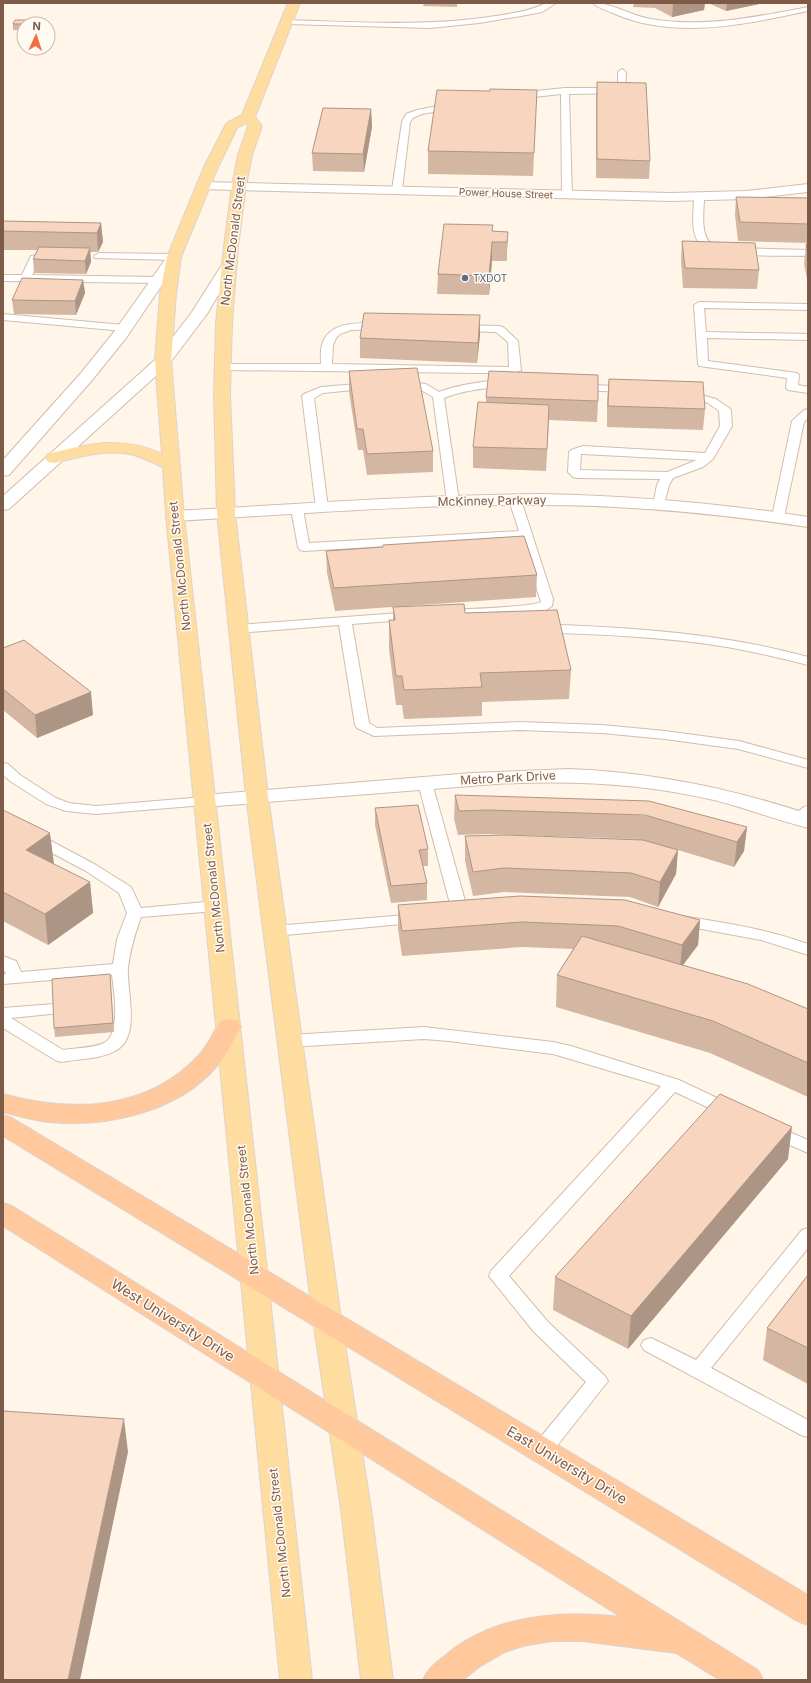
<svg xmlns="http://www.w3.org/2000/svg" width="811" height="1683" viewBox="0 0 811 1683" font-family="Inter,sans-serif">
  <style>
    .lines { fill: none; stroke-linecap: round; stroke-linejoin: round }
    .service-casing { stroke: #d3bdac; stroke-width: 2 }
    .minor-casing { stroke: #d3bdac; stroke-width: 2 }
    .tertiary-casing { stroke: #d3bdac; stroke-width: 2 }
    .primary-casing { stroke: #ddd4cf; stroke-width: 2 }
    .trunk-casing { stroke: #ddd4cf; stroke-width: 2 }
    .service { fill: #fff; fill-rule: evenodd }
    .minor { fill: #fff; fill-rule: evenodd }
    .tertiary { fill: #fff; fill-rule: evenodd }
    .primary { fill: #ffdca0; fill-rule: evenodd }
    .trunk { fill: #ffc89d; fill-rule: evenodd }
    .wall { fill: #d4b7a3 }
    .shaded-wall { fill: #ad9585 }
    .building { fill: #f7d5be; stroke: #ad9585 }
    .service-dot { fill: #5c6f8a; stroke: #fffaf2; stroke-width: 1.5 }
    .labels { text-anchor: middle; stroke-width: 3; stroke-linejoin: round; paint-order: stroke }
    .far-street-label { font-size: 10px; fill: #7d5b48; stroke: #fffaf2 }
    .far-service-label { font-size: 10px; fill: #4e5e75; stroke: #fffaf2; text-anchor: start }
    .street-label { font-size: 12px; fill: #7d5b48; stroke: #fffaf2 }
    .near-street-label { font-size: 14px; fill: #7d5b48; stroke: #fffaf2 }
  </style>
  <rect width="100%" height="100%" fill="#fff6e9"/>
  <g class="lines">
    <g class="service-casing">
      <path id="service" d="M546,3H556L542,12L521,16L479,23L430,28L287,24L283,22L287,20C358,22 426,27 496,16C513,13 531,11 546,3Z
        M593,3C613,3 631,16 651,19C704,28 756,17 808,7V11C746,24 676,40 615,14C608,11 598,8 593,3Z
        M622,69L626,72L625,93L569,94L572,195L570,197H564L562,195L561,94L516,99L512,96L516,93L565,88H618V72Z
        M453,103L456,104L457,106L456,108L422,114L413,118L410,122L402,190L397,193L394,192L392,190L402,122L406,114L417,110Z
        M699,194L704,197C704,210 700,232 710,243L731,248L808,250V256C788,255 709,259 699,243C690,231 694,211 694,197Z
        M51,253L56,256L55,258L39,261L32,275L158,277L163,280L158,283L3,281V275H22L31,256Z
        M99,253L174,254L179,257L174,260L95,258L94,256Z
        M699,302L808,304V310L704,308L706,332L808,334V340L707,338L708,361L797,373L799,375L798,385L808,387V393L788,390L786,388L787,378L699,366L698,364L694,305Z
        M3,314L124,325L129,328L124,331L3,320Z
        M375,323L386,324L387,326L382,329L351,330L340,334L336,338L333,345L332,364L509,367L508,342L496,332L460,331L455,328L460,325L499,326L503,327L518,341L521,370L515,373H479L223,370L217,367L223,364H321C321,357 320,351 322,345C328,322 356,323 375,323Z
        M401,381L426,384L439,392C451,387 505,374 514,385C510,390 505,388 499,388C480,388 462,391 444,398L459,501L457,504H449L447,501L433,397L419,389L397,386L395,384Z
        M369,383L375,386L373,388L323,393L314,398L328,508L326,511H318L316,508L302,396L304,394L321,387Z
        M578,385L628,386L634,389L628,392L574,390L572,388Z
        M684,390L716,399L729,408L731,410L732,426L713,459L703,467L673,478L669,485L663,508H655L653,505L657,485L660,479L577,478L573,477L568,472L569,452L571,450L583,446L705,453L720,426L719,411L708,403L680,395L678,393ZM581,454H583L697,460L667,472L580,470Z
        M808,409V418L804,422L784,517L782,520H774L772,517L792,421L804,410Z
        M515,496L519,497L521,500L553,599L552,606L546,610L530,612L532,624C625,627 718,632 808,657V665C781,658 755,652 727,647C661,636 593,634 526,632L521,631L519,628L517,613L451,618L446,617L444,614L446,611L451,610C466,609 532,607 541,602L521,538L304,551L300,550L298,547L291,509L293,506H301L303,509L309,543L519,531L509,500L511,497Z
        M413,612L418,613L420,616L418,619L352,624L369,723L377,728L520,722L602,725L665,731L739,741L808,760V768L738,749L665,739L602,733L520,730L374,736L357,728L355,725L339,625L238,633L233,632L231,629L233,626L238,625Z
        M3,763L8,764L20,775L56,798L69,803L96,806L204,797L209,798L211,801L209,804L204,805L96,814L66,811L46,804L10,781L3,775Z
        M425,779L430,780L432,783L469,915L467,918L461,920L455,918L453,915L418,783L420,780Z
        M808,806V819L801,822L796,821L794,818C798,812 801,807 808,806Z
        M3,817L8,818L96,865L131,887L141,908L216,901L221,903L224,906L221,909L216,911L141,917C135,934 130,950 128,968C126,990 142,1037 115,1051C101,1059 77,1059 61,1062L55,1060L3,1028V1008L54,1004L60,1005L62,1009L60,1013L11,1018L63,1050C75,1048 94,1048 104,1043C121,1035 114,990 112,975L3,984V974H6L3,968V956L16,961L21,972L113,964L117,939L127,913L119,893L86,871L3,827Z
        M417,914L423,916L425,919L423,922L275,936L269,935L267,931L269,927L275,926Z
        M680,916C723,922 767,929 808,944V955L761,940L674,924L672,921L674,918Z
        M424,1027L553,1042L571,1046L679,1080L736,1107L739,1111L736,1115L730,1117L724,1115L675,1092L509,1276L548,1322L605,1376L608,1381L549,1456L542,1458L535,1456L532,1450L535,1444L586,1382L534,1332L489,1276L491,1271L661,1086L553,1054L449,1041L424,1039L289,1047L283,1045L281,1041L283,1037L289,1035Z
        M773,1125L808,1140V1153L767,1135L764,1131L767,1127Z
        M808,1228V1248L711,1368L808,1420V1437L801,1435L644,1350L641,1345L644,1340L651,1338L696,1360L802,1230Z"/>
    </g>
    <g class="minor-casing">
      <path id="minor" d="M203,182L671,193L746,191L808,184V192L746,199L671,201L198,189L196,186L198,183Z
        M541,494C631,496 719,503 808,517V527C720,514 631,505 541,505C419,504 297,514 175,521L169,520L166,516L169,512L175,511C297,504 419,495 541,494Z
        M569,769C651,772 730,788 808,814V828C776,820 746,808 714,800C642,783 570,780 496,784L204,807L196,806L193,801L196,796L204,795L472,773Z"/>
    </g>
    <g class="tertiary-casing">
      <path id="tertiary" d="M174,253L179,254L181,257L126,338L93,379L9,475L3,476V460L81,373L114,332L169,254Z
        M230,259L235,260L237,263L207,314L169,364L9,509L3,510V496L157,358L192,312L225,260Z"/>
    </g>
    <g class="primary-casing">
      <path id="primary" d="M288,3H300L255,117L262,126L252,155L246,186L238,246L232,323L230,394L235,513L268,796L341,1319L371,1509L393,1680H361L341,1509L313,1319L246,796L217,513L214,394L216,323L224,246L232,186L238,155L248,126L246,123L237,128L218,167L181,257L176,294L171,361L184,516L312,1680H280L166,516L163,467C153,463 144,458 134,455C108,448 79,457 54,463L48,462L45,458L48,454C89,444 121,435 162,454L155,361L160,294L167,257L204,167L225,126L227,123L242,115Z"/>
    </g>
    <g class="trunk-casing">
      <path id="trunk" d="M229,1019L238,1021L241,1027C233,1040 227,1055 217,1066C179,1111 108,1128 50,1122C34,1121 19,1116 3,1112V1094C71,1113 148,1111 199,1055C208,1045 214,1032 220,1021Z
        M3,1115L12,1118L808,1595V1625L797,1621L3,1136Z
        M3,1203L12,1206L758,1670L763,1680H720L676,1653L582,1641H552L523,1646L505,1652L479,1667L463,1680H423C428,1668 437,1662 447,1654C496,1614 561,1610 621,1617L3,1226Z"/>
    </g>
    <use href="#service" class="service"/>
    <use href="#minor" class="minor"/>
    <use href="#tertiary" class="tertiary"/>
    <use href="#primary" class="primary"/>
    <use href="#trunk" class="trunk"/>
  </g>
  <path class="wall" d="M424,3H457V7L423,6Z
    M634,3H705L704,10L672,17L655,8L633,7Z
    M708,3H764L726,11Z
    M34,20V24H24V30H13V24Z
    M597,82L650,161L649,179L596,178V99Z
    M537,90L533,176L428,174V151L490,91Z
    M371,109L372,127L364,172L313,171L312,153Z
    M736,197L808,198V243L738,241L735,215Z
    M3,221L101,223L103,242L98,252H90L91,262L86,274L34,273L33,259L37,250H3Z
    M493,231L508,232L507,251V261H492L489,295L437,294L438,274Z
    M682,241L759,270L757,289L683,288L681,260Z
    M806,244H808V284L804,264Z
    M83,280L85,293L76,315L14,314L12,300Z
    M480,335L477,363L360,358V338Z
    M349,371L433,451V472L367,475L363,450H358L349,392Z
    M609,379L705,409L703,430L607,427V400Z
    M486,397L598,401L597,422L549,420L546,471L473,468V447L486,403Z
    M383,545L537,575L536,597L335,611L327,573L326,551L383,547Z
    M393,607L465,613L571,670L569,699L482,702V716L404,719L402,705H396L389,649V620H393Z
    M3,648L93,715L37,738L3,710Z
    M455,795L747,827L744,851L734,867L678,850L676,874L658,907L630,897L504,892L473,896L465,861V836L643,839L487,834L458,835L454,819Z
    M375,808L428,849V866H423L427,883V900L391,903L375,825Z
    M3,810L54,864L90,882L93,913L48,945L3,921Z
    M398,905L700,920L698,945L683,965L808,1009V1097L710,1053L556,1007L557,975L573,949L522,947L402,956L398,929Z
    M110,974L114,1032L55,1037L54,1028Z
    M788,1159L628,1349L553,1310L555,1277Z
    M808,1275V1384L763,1360L767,1328Z"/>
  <path class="shaded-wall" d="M673,3H705L704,10L672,17Z
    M727,3H764L726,11Z
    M371,109L372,127L364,172L363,154Z
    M101,223L103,242L98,252L97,233Z
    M508,232L507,251V261V242Z
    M492,242V261L489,295V276Z
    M90,248L91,262L86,274L85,261Z
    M83,280L85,293L76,315L75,301Z
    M480,315V335L477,363L478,343Z
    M91,692L93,715L37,738L35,715Z
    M747,827L744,851L734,867L737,842Z
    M50,833L54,864L26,850Z
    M678,850L676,874L658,907L660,882Z
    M90,882L93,913L48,945L45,914Z
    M700,920L698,945L680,969L682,945Z
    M792,1127L788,1159L628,1349L631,1316Z
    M124,1419L128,1452L80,1680H68Z"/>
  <path class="building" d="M15,20H34L32,24H13Z
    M597,82L646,83L650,161L597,159Z
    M490,89L537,90L534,153L428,151L437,90L490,91Z
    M323,108L371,109L363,154L312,153Z
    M736,197L808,198V224L740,222Z
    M3,221L101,223L97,233L3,231Z
    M444,224L493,225L492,231L508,232L507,242H492L489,276L438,274Z
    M682,241L755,243L759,270L685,268Z
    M806,244H808V254Z
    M39,247L90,248L85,261L33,259Z
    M22,278L83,280L75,301L12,300Z
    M364,313L480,315L478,343L360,338Z
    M417,368L433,451L367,454L363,429H357L349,371Z
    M489,371L598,375V401L486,397Z
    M609,379L703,382L705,409L608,406Z
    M478,402L549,405L547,449L473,447Z
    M524,536L537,575L334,588L326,551L383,547V545Z
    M464,604L465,613L557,610L571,670L480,673L482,687L404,690L402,676H396L389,620H395L393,607Z
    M24,640L91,692L35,715L3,689V648Z
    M455,795L649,801L747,827L737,842L645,815L488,810L459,811Z
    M418,805L428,849L419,850L427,883L391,886L375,808Z
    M3,810L50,833L26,850L90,882L45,914L3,892Z
    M506,835L643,840L678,850L660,882L631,873L504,868L473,872L465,836Z
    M520,896L625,900L700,920L682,945L618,926L522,922L402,931L398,905Z
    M582,936L748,984L808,1009V1063L713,1021L557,975Z
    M110,974L113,1023L54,1028L52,979Z
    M720,1094L792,1127L631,1316L555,1277Z
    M808,1275V1348L767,1328Z
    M3,1411L124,1419L68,1680H3Z"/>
  <circle class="service-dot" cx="465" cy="278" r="4"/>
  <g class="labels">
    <g class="far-street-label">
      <text transform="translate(506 193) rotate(2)" y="4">Power House Street</text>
    </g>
    <g class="far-service-label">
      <text x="473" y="282">TXDOT</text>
    </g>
    <g class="street-label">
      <text transform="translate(233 241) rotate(-83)" y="4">North McDonald Street</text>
      <text transform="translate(492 501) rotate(-1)" y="4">McKinney Parkway</text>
      <text transform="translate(180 566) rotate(-96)" y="4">North McDonald Street</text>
      <text transform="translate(508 778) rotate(-3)" y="4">Metro Park Drive</text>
      <text transform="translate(214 888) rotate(-96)" y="4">North McDonald Street</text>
      <text transform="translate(248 1210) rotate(-96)" y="4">North McDonald Street</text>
      <text transform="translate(280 1533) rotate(-96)" y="4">North McDonald Street</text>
    </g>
    <g class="near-street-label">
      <text transform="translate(173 1320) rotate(32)" y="5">West University Drive</text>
      <text transform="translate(567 1465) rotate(31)" y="5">East University Drive</text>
    </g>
  </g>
  <rect width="811" height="1683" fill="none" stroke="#7d5b48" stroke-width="8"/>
  <g transform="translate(36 36) rotate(3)"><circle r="19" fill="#fffaf2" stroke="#cbbaae"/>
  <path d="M0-3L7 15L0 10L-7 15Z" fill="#f46a42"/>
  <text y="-6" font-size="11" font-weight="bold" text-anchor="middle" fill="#7d5b48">N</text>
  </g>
</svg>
